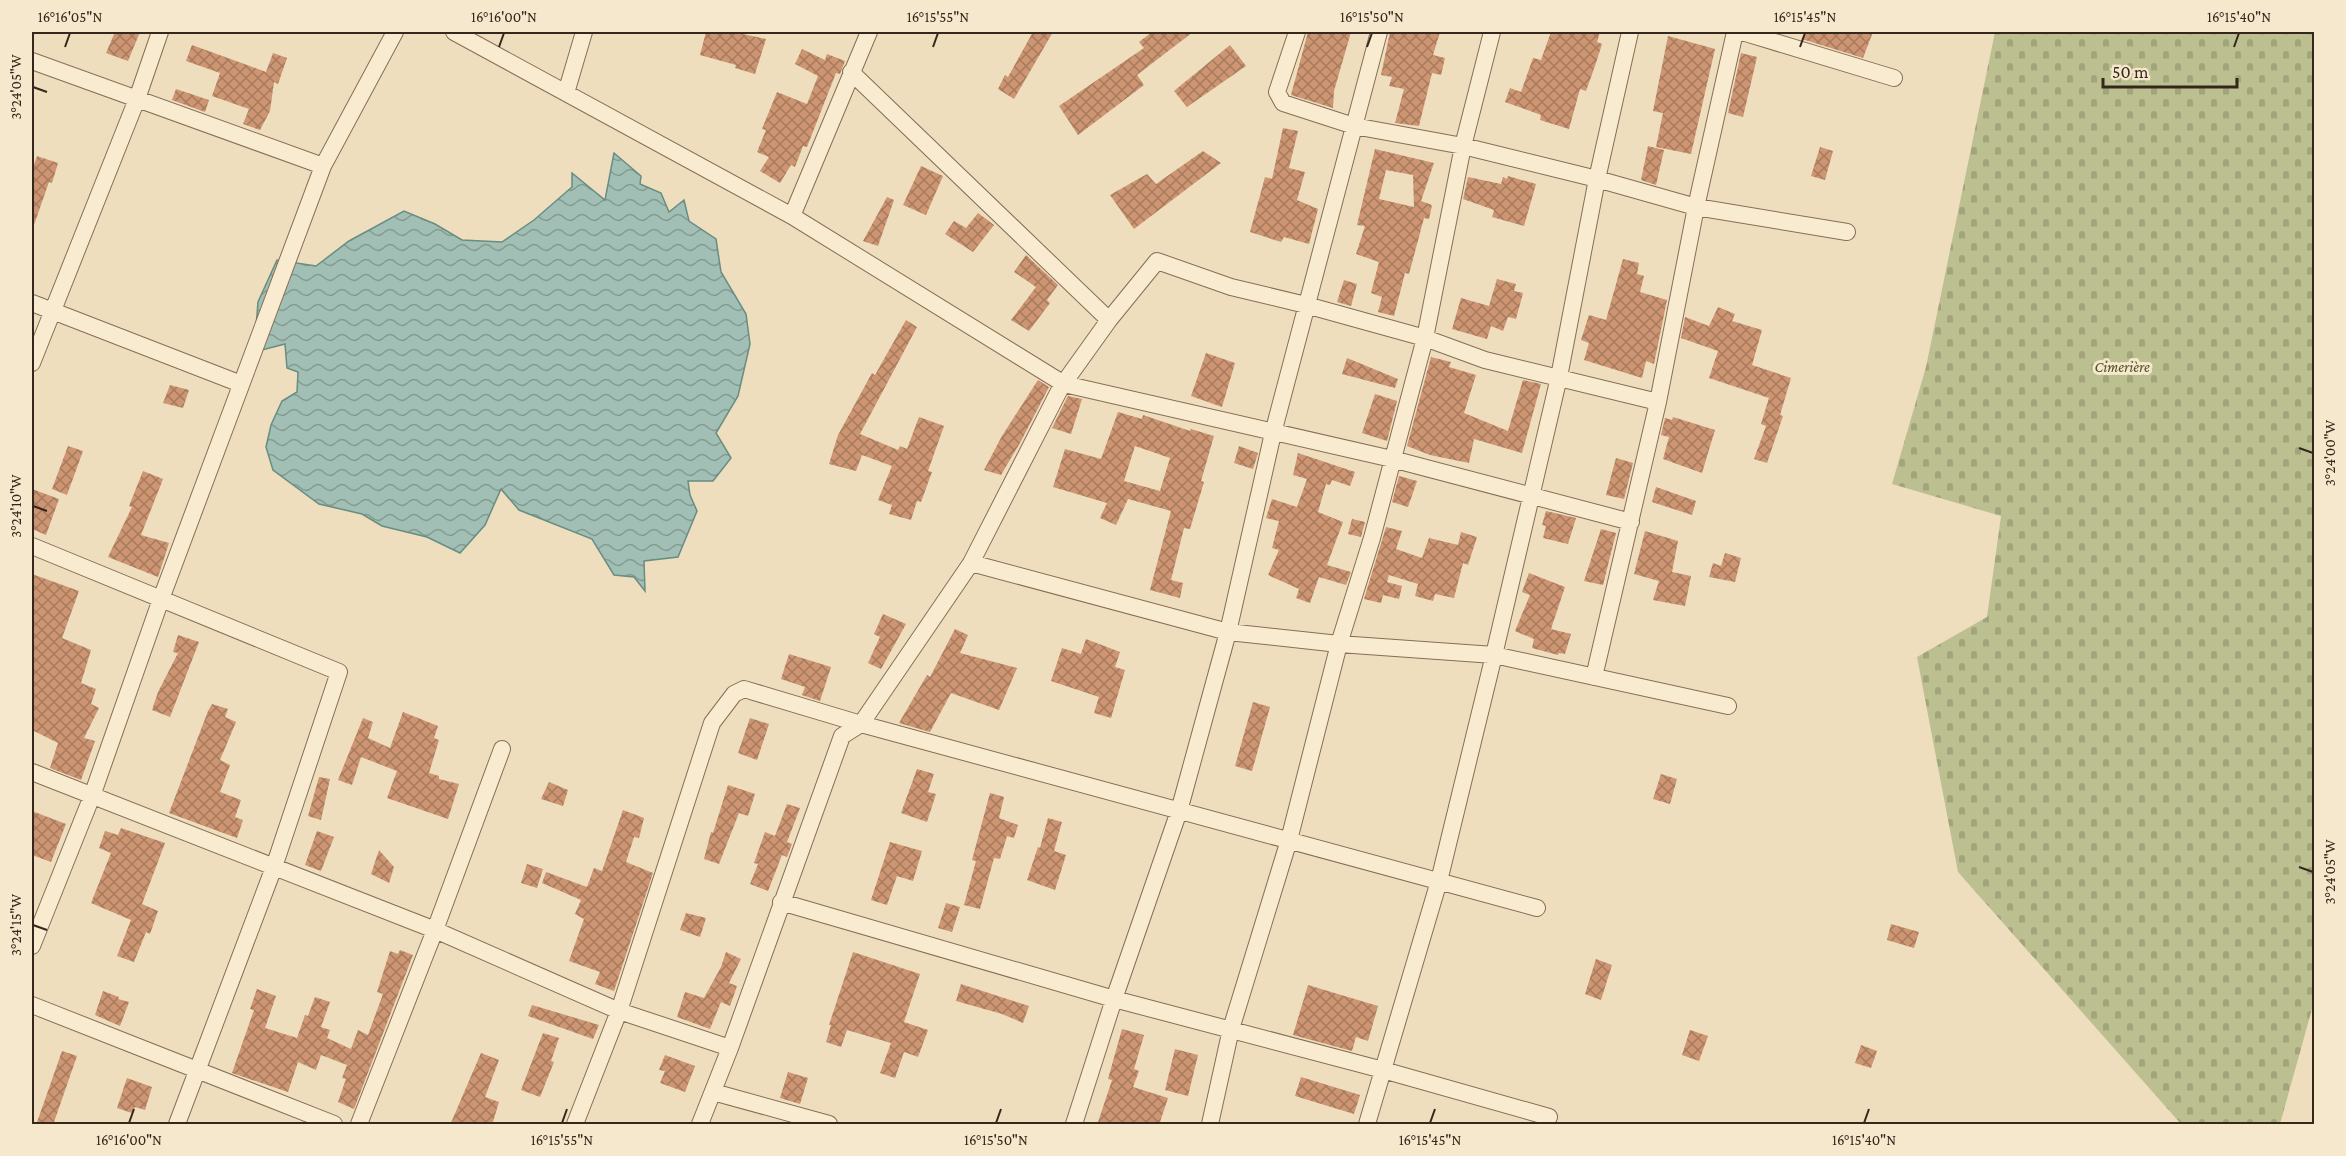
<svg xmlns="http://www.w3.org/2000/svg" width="2346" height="1156" viewBox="0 0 2346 1156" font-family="'Crimson Pro',serif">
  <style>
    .cemetery { fill: url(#cemetery-stones) }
    .water { fill: url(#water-waves); stroke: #688d82; stroke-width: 1.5 }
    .building { fill: url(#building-cross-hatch); fill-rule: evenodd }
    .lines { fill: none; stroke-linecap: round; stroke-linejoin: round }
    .minor-casing { stroke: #866e56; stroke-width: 18 }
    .minor { stroke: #f9ebd0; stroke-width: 16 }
    .ticks { fill: none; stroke: #35271b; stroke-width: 2 }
    .labels { text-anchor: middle; stroke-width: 6; stroke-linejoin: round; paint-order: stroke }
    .park-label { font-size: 15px; font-style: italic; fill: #475221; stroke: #f6e8cd }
    .neatline { fill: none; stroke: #35271b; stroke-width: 2 }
    .ticks-label { font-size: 15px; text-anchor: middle; fill: #35271b }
  </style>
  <defs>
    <pattern id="cemetery-stones" width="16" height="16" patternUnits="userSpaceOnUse" patternTransform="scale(1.5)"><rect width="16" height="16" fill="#bcc091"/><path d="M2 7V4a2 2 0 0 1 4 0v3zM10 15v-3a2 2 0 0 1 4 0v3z" fill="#a2a57c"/></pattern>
    <pattern id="water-waves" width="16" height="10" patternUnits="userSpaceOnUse" patternTransform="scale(1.5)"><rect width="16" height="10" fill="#a1bfb5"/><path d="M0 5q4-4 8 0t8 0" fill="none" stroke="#849b92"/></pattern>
    <pattern id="building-cross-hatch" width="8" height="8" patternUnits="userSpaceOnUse" patternTransform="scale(1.5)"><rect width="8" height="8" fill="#cd9572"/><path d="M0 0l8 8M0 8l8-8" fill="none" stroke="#a77a5d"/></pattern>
  </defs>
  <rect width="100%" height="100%" fill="#eedebd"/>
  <path class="cemetery" d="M1995,32H2314V1002L2280,1124H2181L1958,872L1917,657L1987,617L2001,516L1892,484L1926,367Z"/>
  <path class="water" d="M614,153L641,176L640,184L661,193L669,212L684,200L689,221L716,239L721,272L746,314L750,344L738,396L716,433L731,458L713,481H688L690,495L697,511L678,557L644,561L645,591L634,577L614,575L592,539L519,510L501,489L485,525L460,553L427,537L382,526L362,514L319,504L273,470L266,447L271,425L282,401L297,392L298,372L287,368L285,344L254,352L258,302L277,260L316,266L349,241L404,211L435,224L462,240L502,242L534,220L572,187V173L605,200Z"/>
  <path class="building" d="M115,32H140L128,61L106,53Z
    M706,32H733L766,39L755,74L735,68L736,65L700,55Z
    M1033,32H1053L1014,99L998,89L1005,75L1008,77Z
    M1152,32H1193L1137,75L1144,85L1078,135L1059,106L1144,48L1139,42Z
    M1308,32H1351L1334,91L1333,108L1291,95Z
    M1390,32H1440L1433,55L1445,58L1441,75L1432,73L1419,126L1395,123L1404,89L1389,86L1392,77L1381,75Z
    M1551,32H1600L1597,42L1602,44L1595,66L1586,91L1580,89L1569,129L1540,120L1541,115L1505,102L1510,88L1521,92L1533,58L1541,60Z
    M1805,32H1873L1863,58L1802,39Z
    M1668,36L1715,49L1691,154L1656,147L1663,113L1653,111Z
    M192,45L266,72L273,53L287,58L278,84L274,82L270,111L260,130L243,124L249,109L212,96L220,73L186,61Z
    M1230,45L1246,66L1187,107L1174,91Z
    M802,49L825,60L827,54L845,61L840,74L836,73L807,147L803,146L795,167L791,165L780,183L760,171L769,157L757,152L766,130L762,129L777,92L807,104L818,76L795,64Z
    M1741,53L1757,57L1743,117L1728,113Z
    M176,89L209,100L205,112L172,100Z
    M1283,128L1298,131L1289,168L1305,172L1297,200L1318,209L1309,244L1284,237L1281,242L1250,232L1265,177L1272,179Z
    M1648,146L1664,150L1656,185L1641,180Z
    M1820,147L1833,151L1825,180L1811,176Z
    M1375,149L1434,163L1421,201L1432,205L1429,219L1424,218L1409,274L1405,273L1394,316L1378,312L1382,297L1371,293L1379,262L1356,254L1365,226L1357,225ZM1386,170L1413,175L1414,207L1379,199Z
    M1203,151L1221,163L1134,229L1110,195L1147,174L1156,184Z
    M37,156L58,163L52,183L49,182L34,225H32V170Z
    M921,166L943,176L926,215L903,205Z
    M1508,176L1536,184L1524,226L1492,217L1494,210L1463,199L1468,177L1501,184L1503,177L1507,179Z
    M887,197L894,200L878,246L863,241Z
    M978,213L994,225L973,252L945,234L954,221L966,228Z
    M1026,255L1058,285L1047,300L1050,303L1029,331L1011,320L1036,287L1014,272Z
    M1623,259L1639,263L1637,274L1644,276L1640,292L1667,300L1654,364L1646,361L1642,378L1584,360L1589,343L1581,340L1589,315L1606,320Z
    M1497,279L1516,284L1514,291L1523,293L1516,319L1508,317L1503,331L1491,326L1487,339L1452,329L1461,298L1489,306Z
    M1344,280L1357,284L1351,306L1337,302Z
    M1718,307L1735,314L1732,321L1762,330L1752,365L1791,378L1780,415L1783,416L1767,463L1754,459L1766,426L1761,424L1769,398L1709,378L1718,351L1681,338L1685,317L1709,326Z
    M906,320L917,327L860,434L898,450L900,446L907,449L919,417L944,426L928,471L932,472L921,502L917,501L911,520L889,514L892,505L878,500L892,466L862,455L856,471L829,464L838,435L872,373L875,375Z
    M1206,353L1235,363L1222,407L1191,396Z
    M1431,357L1451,362L1449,367L1476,375L1464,413L1508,431L1523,380L1541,384L1522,453L1474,439L1469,463L1430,455L1407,446Z
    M1347,358L1398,379L1395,388L1342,374Z
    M1038,380L1049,387L1020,443L1001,475L984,470L1002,436Z
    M170,385L189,390L183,408L163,403Z
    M1375,394L1397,401L1387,441L1362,433Z
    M1068,396L1082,399L1071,434L1052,428Z
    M1118,412L1142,419L1143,415L1190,431L1191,429L1214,436L1201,481L1204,482L1190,529L1184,528L1171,580L1183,583L1180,598L1150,590L1171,511L1128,499L1116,525L1100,518L1107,503L1053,487L1065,449L1101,459ZM1135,446L1170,458L1160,491L1124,481Z
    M1673,417L1715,430L1702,473L1663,459L1669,437L1661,435L1665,418L1672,420Z
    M68,446L83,451L67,495L52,489Z
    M1239,446L1258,453L1253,469L1234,463Z
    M1298,453L1355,472L1350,486L1332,480L1330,485L1326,484L1318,512L1343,522L1327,565L1351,572L1346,585L1319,577L1310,603L1296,598L1299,589L1268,575L1279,550L1272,548L1279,521L1266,518L1272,499L1297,507L1307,479L1293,475Z
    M1616,458L1633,463L1624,499L1606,495Z
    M143,471L163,479L141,535L169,543L158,577L108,557L132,507L129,506Z
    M1399,476L1417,481L1408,507L1392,502Z
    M1656,487L1696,501L1692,515L1652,502Z
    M32,489L59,499L46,535L32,529Z
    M1546,511L1576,518L1568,544L1543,538L1546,526L1542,525Z
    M1352,519L1365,522L1361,537L1348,534Z
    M1386,527L1402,531L1396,549L1422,558L1429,538L1458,545L1461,532L1477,537L1468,565L1463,563L1454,598L1435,594L1433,601L1415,596L1418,584L1389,575L1387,582L1402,586L1399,599L1383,595L1381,603L1364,599Z
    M1601,529L1616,533L1603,585L1584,581Z
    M1645,531L1678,541L1672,572L1691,576L1685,606L1653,600L1659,581L1634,574Z
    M1725,553L1741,558L1735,582L1709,577L1713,563L1721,566Z
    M1529,573L1565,587L1551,629L1571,634L1565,654L1559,653L1558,655L1532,648L1534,639L1515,631L1530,595L1522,592Z
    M32,574L79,591L62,638L91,650L81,683L96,689L91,704L99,708L84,738L95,741L81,780L50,768L58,743L32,730Z
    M883,614L906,624L881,669L868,663L880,637L874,634Z
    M955,629L968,635L960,653L1017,668L999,710L951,693L930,732L899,723L927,675L930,677Z
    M178,635L199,642L170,717L152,710L158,692L178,653L173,652Z
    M1086,639L1120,652L1115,667L1125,670L1111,718L1094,713L1099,697L1051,681L1062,648L1081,654Z
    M789,654L831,667L820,701L802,695L805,687L781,679Z
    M1253,702L1270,707L1252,771L1235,766Z
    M212,704L228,709L225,717L236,722L220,760L230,765L220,792L241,800L235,817L243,820L237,838L169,813L208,711Z
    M403,712L438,726L434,738L439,740L429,773L439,776V779L459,784L448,819L387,798L397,771L361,757L352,785L338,780L363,718L373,722L368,738L390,748Z
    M750,718L769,724L757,760L738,753Z
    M917,769L934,774L928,792L936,794L927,822L901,813Z
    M1661,774L1677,779L1670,804L1653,799Z
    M319,777L330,779L321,820L308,816Z
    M549,782L568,790L563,806L541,799Z
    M728,785L755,794L748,816L739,813L719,864L704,859L711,832L713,833Z
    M990,793L1004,797L999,818L1018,825L1014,838L1007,836L1000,859L994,858L980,909L964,905L976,861L972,860Z
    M787,804L800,808L787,842L792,844L787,857L782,855L768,891L750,884L758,864L754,863L765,832L775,836Z
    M623,810L644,818L639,838L634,837L626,862L653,873L614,991L595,984L600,972L569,961L584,919L575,914L581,900L542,883L546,872L587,887L594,868L602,871Z
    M32,811L66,824L51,862L32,855Z
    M1048,818L1062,822L1054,851L1066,855L1055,890L1027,880L1038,847L1040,848Z
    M121,828L165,843L142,904L158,911L150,934L146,932L134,962L117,956L131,920L91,903L111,853L99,848L105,831L118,835Z
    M317,831L334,837L321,871L305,865Z
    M890,842L922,851L913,881L897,876L887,905L871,900Z
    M379,850L394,867L389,883L371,874Z
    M527,864L543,869L537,888L521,883Z
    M946,903L960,907L952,932L938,928Z
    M686,913L706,918L700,937L680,930Z
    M1891,924L1919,932L1914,948L1887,940Z
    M400,950L413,955L354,1109L338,1102L346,1079L342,1078L347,1065L321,1055L316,1070L298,1062L288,1092L232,1073L254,1010L250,1009L257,989L276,996L265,1028L297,1038L305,1015L308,1016L315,997L330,1002L321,1027L330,1030L327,1038L351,1049L358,1030L368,1035L383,994L377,992L390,951L398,954Z
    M726,952L741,959L729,983L737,986L730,1006L721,1002L710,1029L677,1017L685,992L704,998L721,967Z
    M853,952L920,974L904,1022L928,1030L918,1057L904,1052L895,1078L880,1073L891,1043L847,1030L841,1047L826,1042L831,1025H829Z
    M1596,959L1612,965L1601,1000L1585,994Z
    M961,984L1029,1006L1023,1023L1002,1014L956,1001Z
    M1308,985L1378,1006L1368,1041L1356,1037L1352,1051L1293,1035Z
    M103,991L119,997L118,999L129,1002L120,1026L95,1015Z
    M532,1005L599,1025L593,1039L528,1016Z
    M1122,1029L1144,1035L1134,1069L1139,1071L1133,1087L1168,1098L1159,1125H1097L1112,1080L1108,1079Z
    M1690,1030L1708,1036L1699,1061L1682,1055Z
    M543,1033L559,1038L551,1061L554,1062L540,1097L521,1090Z
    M1861,1045L1877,1051L1871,1068L1855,1063Z
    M1175,1049L1198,1055L1188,1096L1165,1090Z
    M62,1051L77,1056L53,1125H36Z
    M481,1053L499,1060L485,1097L499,1102L492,1125H450Z
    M665,1055L695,1066L685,1092L660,1083L665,1071L659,1070Z
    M788,1072L808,1078L800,1104L780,1098Z
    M1301,1077L1360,1095L1354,1114L1295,1096Z
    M127,1078L152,1087L145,1110L135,1107L132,1113L117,1108Z"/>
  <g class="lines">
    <g class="minor-casing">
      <path id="minor" d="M454,32L792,216L1064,384L1392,459L1631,522
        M1297,32L1277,92L1283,103L1354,126L1463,146L1597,179L1696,207L1847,232
        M1742,32L1894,78
        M32,61L323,166
        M851,72L1109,320
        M566,93L584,32
        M792,216L869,32
        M32,303L241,384
        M32,363L137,99L160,32
        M32,546L339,672L274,867L177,1124
        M971,563L1228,632L1339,644L1494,655L1728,706
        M1594,677L1658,402L1696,207L1735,32
        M32,772L435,930L619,1011L730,1048
        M781,902L1114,999L1383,1070L1549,1117
        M32,946L92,796L161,599L323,166L395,32
        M32,1005L334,1124
        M713,1092L829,1124
        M359,1124L435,930L502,749
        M575,1124L619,1011L712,723L734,694L744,689L861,724L1537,908
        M700,1124L730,1048L842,736L861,724L971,563L1061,387L1109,320L1157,261L1231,287L1306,305L1425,338L1485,360L1658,402
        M1074,1124L1114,999L1179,811L1228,632L1273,433L1379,32
        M1210,1124L1231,1029L1289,840L1339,644L1372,538L1425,338L1463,146L1492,32
        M1367,1124L1439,881L1494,655L1559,377L1597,179L1630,32"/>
    </g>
    <use href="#minor" class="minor"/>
  </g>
  <path class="ticks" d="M65,47L70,33M499,47L504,33M933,47L938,33M1367,47L1372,33M1800,47L1805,33M2234,47L2239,33M33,87L47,92M2299,448L2313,453M33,506L47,511M2299,867L2313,872M33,925L47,930M129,1123L134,1109M562,1123L567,1109M996,1123L1001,1109M1430,1123L1435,1109M1864,1123L1869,1109"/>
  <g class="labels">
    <g class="park-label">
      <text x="2122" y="372">Cimerière</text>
    </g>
  </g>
  <rect width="2346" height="1156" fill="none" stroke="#f6e8cd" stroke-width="66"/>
  <path d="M2103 78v9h134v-9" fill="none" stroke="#35271b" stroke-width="3"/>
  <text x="2112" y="78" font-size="18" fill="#35271b" stroke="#f6e8cd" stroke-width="4.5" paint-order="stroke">50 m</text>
  <rect x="33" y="33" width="2280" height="1090" class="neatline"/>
  <g class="ticks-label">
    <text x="70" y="22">16°16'05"N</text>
    <text x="504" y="22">16°16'00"N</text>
    <text x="938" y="22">16°15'55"N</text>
    <text x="1372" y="22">16°15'50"N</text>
    <text x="1805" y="22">16°15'45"N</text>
    <text x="2239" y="22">16°15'40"N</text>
    <text transform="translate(16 87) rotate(-90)" y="5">3°24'05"W</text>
    <text transform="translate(2330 453) rotate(-90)" y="5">3°24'00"W</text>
    <text transform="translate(16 506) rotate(-90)" y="5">3°24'10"W</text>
    <text transform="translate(2330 872) rotate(-90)" y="5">3°24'05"W</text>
    <text transform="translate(16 925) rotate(-90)" y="5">3°24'15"W</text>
    <text x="129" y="1145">16°16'00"N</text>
    <text x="562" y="1145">16°15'55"N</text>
    <text x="996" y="1145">16°15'50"N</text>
    <text x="1430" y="1145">16°15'45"N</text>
    <text x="1864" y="1145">16°15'40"N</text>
  </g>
</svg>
